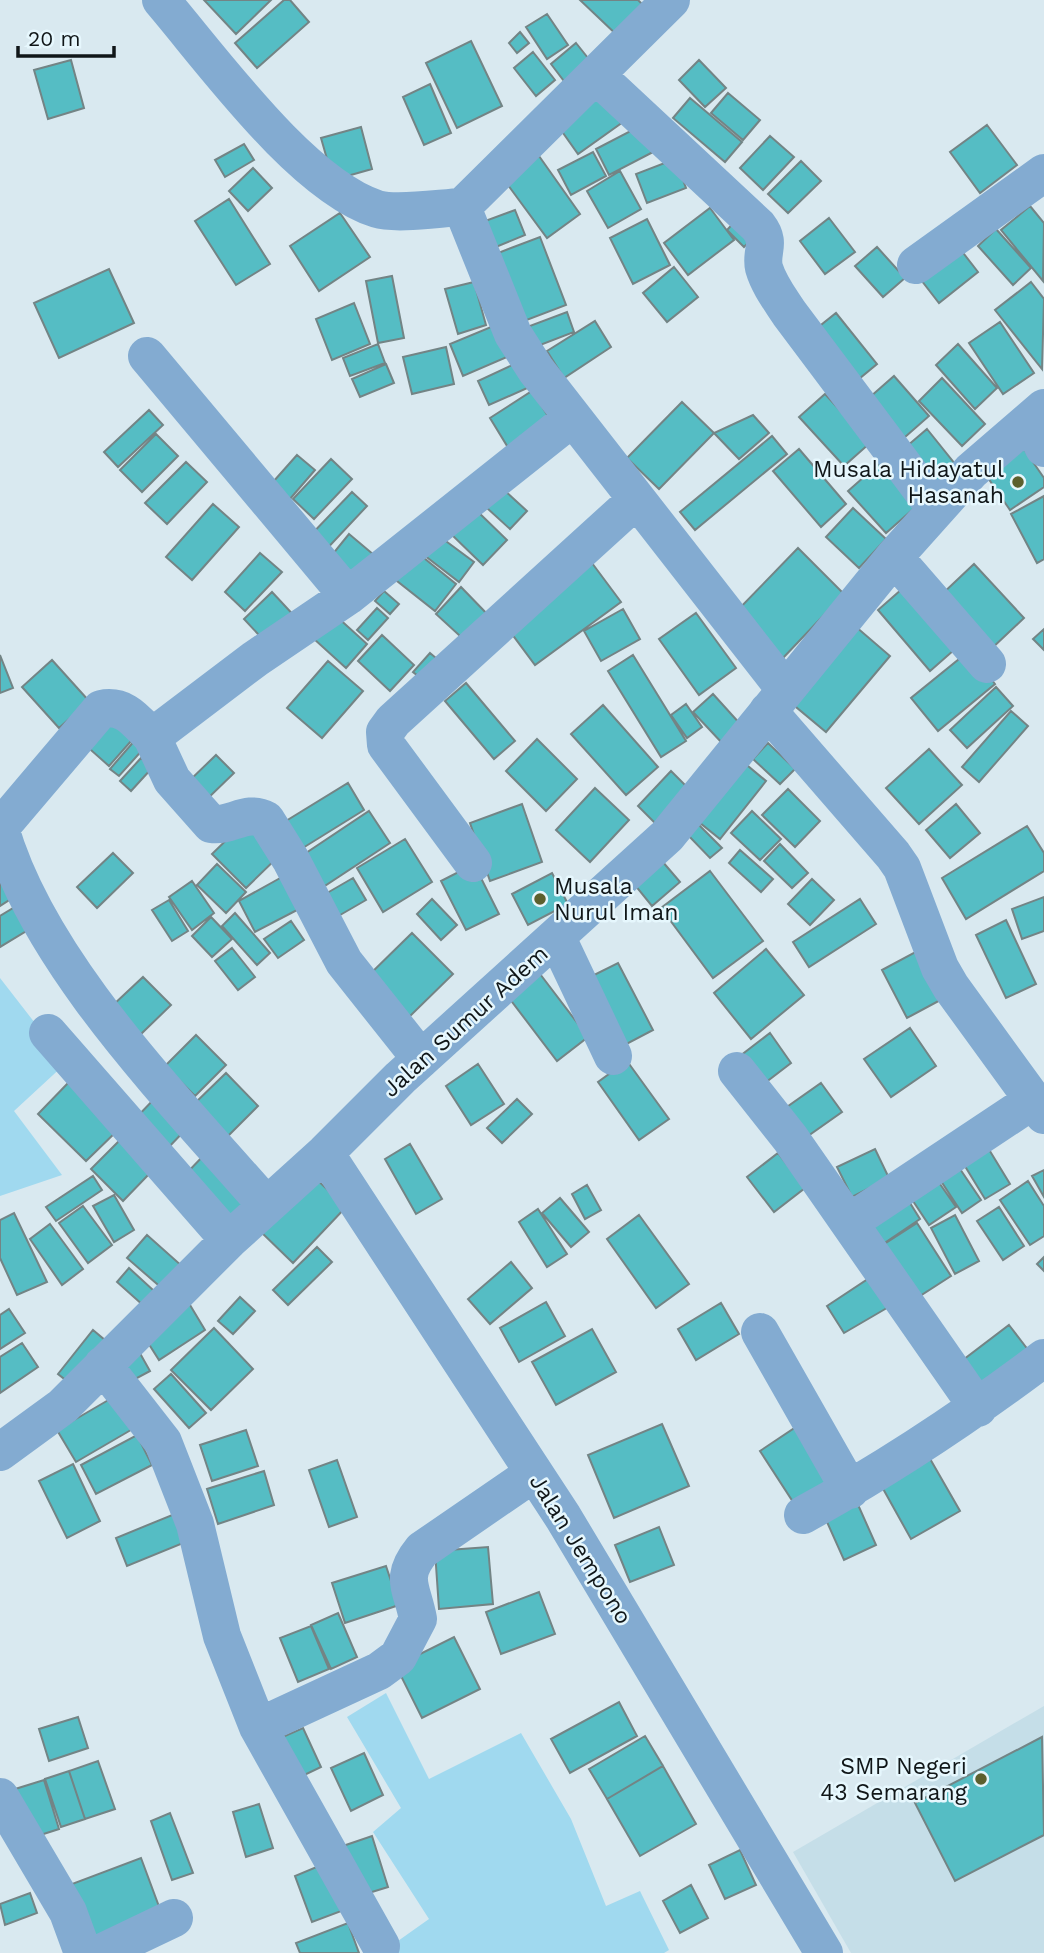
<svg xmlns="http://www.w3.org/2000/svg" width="1044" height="1953" viewBox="0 0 1044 1953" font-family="'Work Sans',sans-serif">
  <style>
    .built { fill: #c5dee8 }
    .green { fill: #a0d9ef }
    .building { fill: #55bdc4; stroke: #738485; stroke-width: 2 }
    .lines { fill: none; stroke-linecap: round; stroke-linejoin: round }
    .minor { stroke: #83abd1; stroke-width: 38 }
    .poi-dot { fill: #5c602e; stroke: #e6f7fd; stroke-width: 2.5 }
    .labels { text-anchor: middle; stroke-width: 5; stroke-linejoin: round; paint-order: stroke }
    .poi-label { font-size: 23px; fill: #101618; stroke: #e6f7fd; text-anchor: end }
    .street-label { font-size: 23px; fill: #101618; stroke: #e6f7fd }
  </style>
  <rect width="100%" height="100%" fill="#d9e9f0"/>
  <path class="built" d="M1044,1706V1953H851L793,1852Z"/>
  <path class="green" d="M0,978L66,1063L14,1111L62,1175L0,1196Z
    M386,1693L429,1779L521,1733L571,1819L606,1906L640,1891L669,1950L664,1953H381L429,1919L373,1832L401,1808L347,1717Z"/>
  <path class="building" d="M204,0H271L236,34Z
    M284,0H290L309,22L257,68L235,43Z
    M580,0H638L646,8L619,37Z
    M547,14L568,45L547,59L526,27Z
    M520,32L529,43L517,53L509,43Z
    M471,41L502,106L457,128L426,63Z
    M576,43L596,68L570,89L551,64Z
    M533,52L555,80L536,96L514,68Z
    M71,60L84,108L48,119L34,70Z
    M699,60L726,88L705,107L679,80Z
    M430,84L451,133L424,145L403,97Z
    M600,90L623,122L578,154L556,123Z
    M728,93L760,120L743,140L711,113Z
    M690,98L742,142L725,162L673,118Z
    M642,125L655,151L609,175L596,149Z
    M987,125L1017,165L980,193L950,152Z
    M361,127L372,169L333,180L321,138Z
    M770,136L794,157L763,190L740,168Z
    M244,144L254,160L225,177L215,160Z
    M593,152L606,176L571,195L558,170Z
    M539,156L580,214L547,238L505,181Z
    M675,159L686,188L647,203L636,174Z
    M801,161L821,181L788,213L768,194Z
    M253,168L272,188L248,211L229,191Z
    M620,171L641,209L608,228L587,191Z
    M229,199L270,264L236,285L195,221Z
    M1030,206L1044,223L1043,281L1001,230Z
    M710,208L734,240L688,275L664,243Z
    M515,210L525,235L496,247L485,221Z
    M340,213L370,257L319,291L290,246Z
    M740,216L758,233L744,247L727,230Z
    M829,218L855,252L825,274L800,241Z
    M647,219L670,265L633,284L610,238Z
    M996,229L1031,268L1013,285L978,246Z
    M540,237L566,305L524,321L498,253Z
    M957,245L978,272L939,303L918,276Z
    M877,247L905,278L883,297L855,266Z
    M674,267L698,297L667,322L643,293Z
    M109,269L134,323L59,358L34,303Z
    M392,276L404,338L378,343L366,281Z
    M474,282L486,325L458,334L445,289Z
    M1031,282L1044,299L1042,369L995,310Z
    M354,303L370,344L332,360L316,319Z
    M567,312L574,332L535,347L527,327Z
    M836,313L877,364L848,388L806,337Z
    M595,321L611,347L564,378L547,351Z
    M503,322L516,353L463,376L450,344Z
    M1000,322L1034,373L1003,394L969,343Z
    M378,344L385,363L350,376L343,358Z
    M958,344L997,388L975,409L936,365Z
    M446,347L454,384L412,394L403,357Z
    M523,360L534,385L489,405L478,381Z
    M386,364L394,383L360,397L352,379Z
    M894,376L929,416L897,444L862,404Z
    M942,378L985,424L962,446L919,401Z
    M532,391L555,427L512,454L490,418Z
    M825,394L870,443L844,466L799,417Z
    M682,402L714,433L659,489L627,458Z
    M149,410L163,425L118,467L104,452Z
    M753,415L769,433L739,459L714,433Z
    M927,429L959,469L933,492L900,452Z
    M156,434L178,456L142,492L120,470Z
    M772,436L787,454L695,530L680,512Z
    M799,449L846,504L821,527L773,471Z
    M1024,449L1044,478V487L1010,510L986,475Z
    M297,455L315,470L283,507L265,491Z
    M331,459L352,479L314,519L293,499Z
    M186,462L207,482L167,524L145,503Z
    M881,462L919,504L886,533L848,491Z
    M493,480L527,511L510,529L476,498Z
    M352,492L367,506L321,555L306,540Z
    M1044,496V559L1037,563L1011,514Z
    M213,504L239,527L192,580L166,557Z
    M853,508L886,539L859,568L826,537Z
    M475,509L507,540L483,565L451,534Z
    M349,534L380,560L354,591L323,566Z
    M439,536L474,562L459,582L424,555Z
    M798,548L844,594L782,659L734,614Z
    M414,550L456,584L435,611L392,577Z
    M260,553L282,572L245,611L225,592Z
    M589,559L621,602L535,665L503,622Z
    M974,564L1024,618L990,650L940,596Z
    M910,582L962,643L930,671L878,610Z
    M461,587L490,617L472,647L436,614Z
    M384,591L399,604L390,614L375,601Z
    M272,592L299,621L271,648L244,619Z
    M377,608L388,618L368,640L357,630Z
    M623,609L640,639L601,661L584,631Z
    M696,613L736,668L699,695L659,639Z
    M335,615L367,644L346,668L314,639Z
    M848,620L890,656L826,732L784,697Z
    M1044,629V650L1033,639Z
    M382,635L414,665L390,691L358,661Z
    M969,651L995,684L938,731L911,698Z
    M430,653L443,664L427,683L413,672Z
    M0,655L13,688L0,693Z
    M633,655L686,741L661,757L608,671Z
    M52,660L89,701L59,728L22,687Z
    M328,661L363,691L322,738L287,708Z
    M466,683L515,741L494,759L445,701Z
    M996,687L1013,706L967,748L950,730Z
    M713,694L742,726L723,744L693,712Z
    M686,704L702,727L687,738L671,715Z
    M603,705L658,767L626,795L571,734Z
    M113,709L139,732L109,766L83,743Z
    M1011,711L1028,726L979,782L962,767Z
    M136,739L145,747L119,776L110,769Z
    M537,739L577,779L546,811L506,771Z
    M768,743L795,769L780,784L753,759Z
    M929,749L962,785L919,824L886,788Z
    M216,755L234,773L205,801L188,782Z
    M736,756L766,781L720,839L689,814Z
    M141,758L152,768L131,791L120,781Z
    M671,771L694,794L660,828L638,806Z
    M348,783L364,810L298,851L281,824Z
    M595,788L629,820L590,862L556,830Z
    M788,789L820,821L795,847L762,815Z
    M522,804L542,862L490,881L470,823Z
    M956,804L980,833L950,858L926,830Z
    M369,811L390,843L314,893L294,861Z
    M752,811L781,839L760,860L731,833Z
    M248,819L282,853L246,888L212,854Z
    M697,823L722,848L710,858L686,833Z
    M1027,826L1044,853V871L966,919L942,878Z
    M405,839L432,882L383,912L357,868Z
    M780,844L808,873L792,888L764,861Z
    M740,850L773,879L761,892L729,863Z
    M113,853L133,873L97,908L77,887Z
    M662,861L680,882L652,906L634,884Z
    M217,864L246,892L226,913L197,885Z
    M474,864L499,914L466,930L441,881Z
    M710,871L763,941L713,978L661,908Z
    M552,873L568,904L528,925L512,894Z
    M0,875L14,897L0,906Z
    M282,877L299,909L255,932L239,901Z
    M353,878L366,900L328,922L315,900Z
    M812,879L834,900L810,925L788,904Z
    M192,881L214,913L192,930L169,897Z
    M1044,897V931L1022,939L1012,909Z
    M432,899L457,925L441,940L417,914Z
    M860,899L876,924L809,967L793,942Z
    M169,900L188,931L172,941L152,910Z
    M23,902L38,924L0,947V916Z
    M235,913L270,953L257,965L222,926Z
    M211,917L232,939L212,957L192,936Z
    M1006,920L1036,984L1006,998L976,935Z
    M291,921L304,940L278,958L264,939Z
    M412,933L453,974L407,1019L366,978Z
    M232,948L255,977L238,990L215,961Z
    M766,949L804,995L751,1039L714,993Z
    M921,949L946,997L907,1018L882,970Z
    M618,963L653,1030L619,1048L584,980Z
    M537,970L588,1037L557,1061L506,994Z
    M143,977L171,1005L140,1035L112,1006Z
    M910,1028L936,1066L891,1097L864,1059Z
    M770,1033L791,1063L761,1086L740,1056Z
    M196,1035L226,1065L195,1096L165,1066Z
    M627,1061L669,1119L639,1140L598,1082Z
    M478,1064L504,1104L471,1125L446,1086Z
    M226,1073L258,1106L226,1138L194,1104Z
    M70,1081L119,1129L86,1161L38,1114Z
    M821,1083L842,1112L805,1138L784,1109Z
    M158,1095L190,1125L165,1151L133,1121Z
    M517,1099L532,1114L502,1143L487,1128Z
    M121,1139L152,1171L123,1201L91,1169Z
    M985,1143L1010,1184L985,1199L960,1158Z
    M410,1144L442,1199L416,1214L385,1159Z
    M875,1149L889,1178L852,1197L837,1167Z
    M207,1152L256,1199L230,1226L181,1179Z
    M778,1153L805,1188L774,1212L747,1177Z
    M958,1166L981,1200L962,1213L939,1178Z
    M1044,1170V1197L1032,1176Z
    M933,1174L956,1207L929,1225L907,1192Z
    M93,1176L102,1190L56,1221L46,1207Z
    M313,1176L346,1207L293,1263L261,1232Z
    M1028,1181L1044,1206V1236L1030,1245L1000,1200Z
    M587,1185L601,1210L585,1219L572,1194Z
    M114,1195L134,1230L114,1242L93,1206Z
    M905,1195L920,1219L883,1244L867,1221Z
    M560,1198L589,1232L571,1247L542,1213Z
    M83,1206L112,1245L88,1263L59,1223Z
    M999,1207L1024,1246L1003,1260L977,1221Z
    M538,1209L567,1254L547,1267L519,1222Z
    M14,1213L47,1282L17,1295L0,1258V1220Z
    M639,1215L689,1284L656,1308L607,1239Z
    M955,1215L979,1261L955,1274L931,1228Z
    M917,1223L951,1276L909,1303L875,1250Z
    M50,1224L83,1269L62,1285L30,1239Z
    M147,1235L183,1267L164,1290L127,1258Z
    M317,1247L332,1262L288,1305L273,1290Z
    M1044,1257V1271L1037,1264Z
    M511,1262L532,1288L490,1324L468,1299Z
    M129,1268L165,1301L153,1314L117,1282Z
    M874,1275L892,1305L844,1333L827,1306Z
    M240,1297L255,1311L233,1334L218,1321Z
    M187,1300L205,1330L159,1360L140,1330Z
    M546,1302L565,1336L519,1362L500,1328Z
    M721,1303L739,1334L696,1360L678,1329Z
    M9,1309L25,1333L0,1349V1315Z
    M1009,1325L1032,1355L982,1393L959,1363Z
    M214,1328L253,1369L211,1410L171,1370Z
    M592,1329L616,1372L556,1405L532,1362Z
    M93,1330L112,1346L77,1389L58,1374Z
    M22,1343L38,1367L0,1393V1357Z
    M137,1348L150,1371L126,1384L114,1362Z
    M171,1374L206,1413L189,1428L154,1389Z
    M117,1395L136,1427L76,1462L57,1430Z
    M802,1423L839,1480L797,1508L760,1451Z
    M662,1424L689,1486L614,1518L588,1455Z
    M246,1430L258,1466L212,1481L200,1445Z
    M137,1435L152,1465L96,1494L81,1465Z
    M929,1457L960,1511L911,1539L881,1485Z
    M337,1460L357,1517L329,1527L309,1470Z
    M73,1464L100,1521L67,1538L39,1481Z
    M264,1471L274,1505L218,1524L207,1489Z
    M855,1498L876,1545L844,1560L823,1513Z
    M182,1511L193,1539L127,1566L116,1538Z
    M659,1527L674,1565L630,1582L615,1545Z
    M488,1547L493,1604L439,1609L435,1551Z
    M386,1566L399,1605L345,1623L332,1583Z
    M539,1592L555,1634L501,1654L486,1612Z
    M338,1613L357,1657L331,1669L311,1625Z
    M311,1626L329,1669L298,1682L280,1638Z
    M454,1637L480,1689L422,1718L396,1666Z
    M619,1702L637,1736L570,1773L551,1739Z
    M78,1717L88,1748L49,1761L39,1729Z
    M303,1728L321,1767L296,1779L278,1739Z
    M645,1736L663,1766L607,1799L589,1769Z
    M1042,1737L1044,1835L955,1881L915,1803Z
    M364,1753L383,1795L351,1811L331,1768Z
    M98,1761L115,1809L85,1819L69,1771Z
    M663,1766L696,1824L640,1856L607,1799Z
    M69,1771L85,1819L61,1827L45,1779Z
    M44,1780L59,1829L28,1839L12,1790Z
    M259,1804L273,1848L246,1857L233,1812Z
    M170,1813L193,1873L172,1880L151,1821Z
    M372,1836L388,1887L359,1896L343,1846Z
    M740,1850L756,1885L725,1899L709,1865Z
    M141,1858L161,1912L93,1938L72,1884Z
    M326,1863L344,1910L312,1922L295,1876Z
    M691,1885L708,1918L680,1933L663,1901Z
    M30,1893L37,1913L5,1925L0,1904Z
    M348,1923L359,1953H300L296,1943Z"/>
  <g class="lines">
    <path class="minor" d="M161,0C213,61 302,185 377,209C397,215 440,208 462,207L671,0
      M597,76L758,226C772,244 760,251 764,268C769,285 780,299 789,313L936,509
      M462,207L513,334L536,370L784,688
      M916,265L1044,173
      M147,356L348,596
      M1030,420L1044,448
      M894,557L987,664
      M768,711L893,855L902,868L940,968L951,987L1044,1115
      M152,737L172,780L211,824C231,827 247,809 266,820L291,860L344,962L421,1059
      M0,828L101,709C125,704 136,721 152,737L255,659L348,596L572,418
      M0,828C39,964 174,1099 266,1205
      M473,863L386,745L385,732L393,721L636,500
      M557,938L613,1056
      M48,1033L229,1240
      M737,1071L790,1138L978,1408
      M325,1153L563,1517L824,1953
      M850,1222L1032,1101
      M760,1332L850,1490
      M103,1365L163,1442L195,1524L222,1636L258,1727L381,1946
      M0,1452L63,1406L229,1240L325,1153L400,1078L667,836L894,557L971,471L1044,408
      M803,1515C887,1469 967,1416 1044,1358
      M258,1727L379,1671L398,1657L418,1619C412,1587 399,1578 422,1550L534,1473
      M0,1797L68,1912L83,1953
      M101,1953L174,1918"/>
  </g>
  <g class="poi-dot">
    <circle cx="1018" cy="482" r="7"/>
    <circle cx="540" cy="899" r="7"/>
    <circle cx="981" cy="1779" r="7"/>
  </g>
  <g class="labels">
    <g class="poi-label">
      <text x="1004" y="477">Musala Hidayatul<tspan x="1004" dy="26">Hasanah</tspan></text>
      <text x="554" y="894" text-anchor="start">Musala<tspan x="554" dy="26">Nurul Iman</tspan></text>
      <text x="967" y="1774">SMP Negeri<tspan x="967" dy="26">43 Semarang</tspan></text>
    </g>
    <g class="street-label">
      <text transform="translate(465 1021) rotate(-42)" y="8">Jalan Sumur Adem</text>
      <text transform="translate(581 1549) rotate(58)" y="8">Jalan Jempono</text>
    </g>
  </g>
  <path d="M18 46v10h96v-10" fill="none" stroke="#101618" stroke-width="3.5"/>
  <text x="28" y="46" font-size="21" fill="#101618" stroke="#e6f7fd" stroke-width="5" paint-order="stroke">20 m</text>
</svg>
